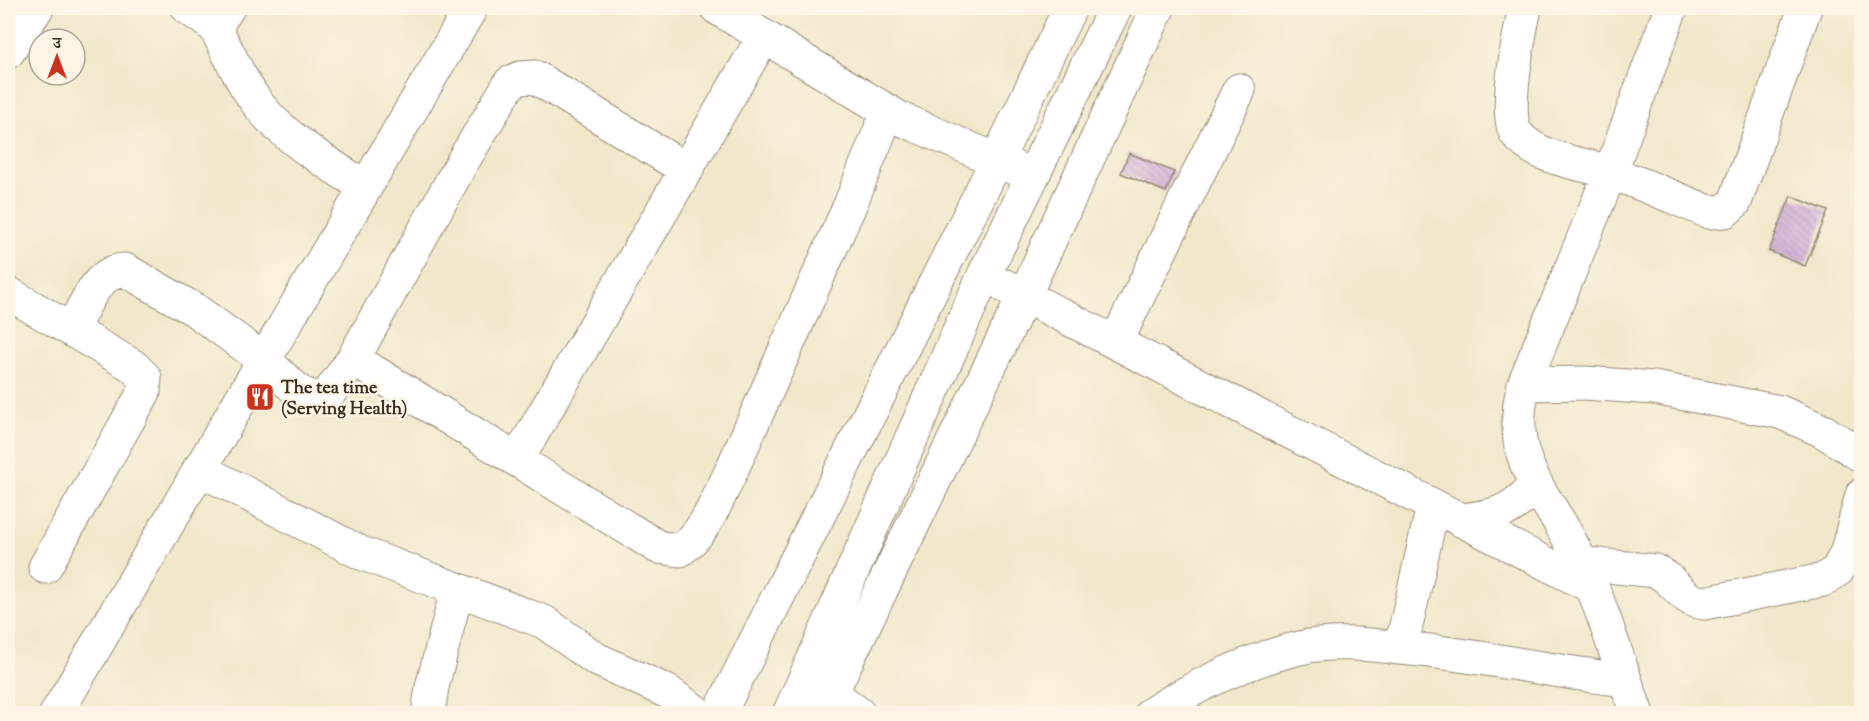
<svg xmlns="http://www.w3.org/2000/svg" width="1869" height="721" viewBox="0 0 1869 721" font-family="'Sorts Mill Goudy','Noto Serif Devanagari',serif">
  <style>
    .building { fill: url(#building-back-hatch) }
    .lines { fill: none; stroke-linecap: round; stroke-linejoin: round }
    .minor-casing { stroke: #968974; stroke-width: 35 }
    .minor { stroke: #fff; stroke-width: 33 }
    .labels { text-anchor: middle; stroke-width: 5; stroke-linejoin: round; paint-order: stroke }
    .poi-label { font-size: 18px; font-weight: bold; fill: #3b2a1e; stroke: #fcf5e5; text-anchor: start }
  </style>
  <defs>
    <pattern id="building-back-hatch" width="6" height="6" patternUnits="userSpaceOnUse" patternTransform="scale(1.5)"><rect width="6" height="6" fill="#d2b0d9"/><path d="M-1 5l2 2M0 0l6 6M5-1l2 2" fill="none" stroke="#ac8faf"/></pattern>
  </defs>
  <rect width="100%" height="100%" fill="#fcf5e5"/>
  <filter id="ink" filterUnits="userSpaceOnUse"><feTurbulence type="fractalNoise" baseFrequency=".0167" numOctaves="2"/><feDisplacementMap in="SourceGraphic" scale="12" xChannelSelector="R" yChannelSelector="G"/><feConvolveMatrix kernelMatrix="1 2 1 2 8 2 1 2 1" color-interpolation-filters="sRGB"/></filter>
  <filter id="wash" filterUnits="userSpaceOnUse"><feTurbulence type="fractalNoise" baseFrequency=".008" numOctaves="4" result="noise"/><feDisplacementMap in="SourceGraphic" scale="24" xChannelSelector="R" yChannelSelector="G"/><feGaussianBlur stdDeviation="1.35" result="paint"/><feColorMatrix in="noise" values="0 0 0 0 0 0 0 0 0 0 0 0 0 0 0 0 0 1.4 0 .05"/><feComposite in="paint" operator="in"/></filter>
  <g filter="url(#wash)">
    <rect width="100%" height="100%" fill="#f1e8cb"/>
    <g id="blocks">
      <path class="building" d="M1129,153L1174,172L1166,192L1121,173Z
        M1791,196L1828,211L1805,266L1769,251Z"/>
    </g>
  </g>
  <g filter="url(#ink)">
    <use href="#blocks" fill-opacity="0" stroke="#968974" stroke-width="1.5"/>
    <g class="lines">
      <g class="minor-casing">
        <path id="minor" d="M188,8L215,27
          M228,8L215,27C229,54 242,84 261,108C287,140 331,165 365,187
          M717,8L899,118L1017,169
          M1525,8C1520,31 1503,115 1516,133C1536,160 1583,163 1612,173C1645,185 1677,199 1709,212L1725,211L1735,202L1805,8
          M8,52L37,8
          M1005,286L1592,587
          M8,293L133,366L145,378L144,392L45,567
          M72,329C84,307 97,270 125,270L195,310L263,359L299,392L314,398L327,396L353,359L658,547L680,550C705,533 716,502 729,476L850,205L888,111
          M1116,342L1239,90
          M353,359L463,161L510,83L520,78L535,77L687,170
          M1524,384L1585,383L1654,388L1780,412L1823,431L1862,456
          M517,460L764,36
          M199,469L361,553L544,622L596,659L668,692L699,714
          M1460,520C1496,516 1510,513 1535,486
          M1579,563L1655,571C1675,578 1680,601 1704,603L1823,580L1838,570L1847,551L1862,495
          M1401,648L1433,506
          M830,692L859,714
          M56,714L471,8
          M428,714L432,687L457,590
          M719,714L997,160L1070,8
          M789,714L984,275L1115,8
          M821,714L1024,296L1158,8
          M1151,714C1198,684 1254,657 1309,646C1339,641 1371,645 1400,648C1476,654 1550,672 1625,680
          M1637,714C1622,672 1609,629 1593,589C1584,568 1572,543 1560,523C1529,474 1508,445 1524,384L1610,173L1671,8"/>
      </g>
      <use href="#minor" class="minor"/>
    </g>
  </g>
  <defs>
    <g id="restaurant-square" transform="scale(1.5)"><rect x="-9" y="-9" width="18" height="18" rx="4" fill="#c8321e" stroke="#fcf5e5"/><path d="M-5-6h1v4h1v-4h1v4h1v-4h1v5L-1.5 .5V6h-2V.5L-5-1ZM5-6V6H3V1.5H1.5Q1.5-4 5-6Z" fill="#fff"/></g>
  </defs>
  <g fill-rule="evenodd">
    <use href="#restaurant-square" x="260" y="397"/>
  </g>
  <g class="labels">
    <g class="poi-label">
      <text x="281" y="393">The tea time<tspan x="281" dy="21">(Serving Health)</tspan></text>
    </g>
  </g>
  <rect width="1869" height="721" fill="none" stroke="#fcf5e5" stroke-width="30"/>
  <g transform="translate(57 57)"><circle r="28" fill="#fcf5e5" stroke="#afa495" stroke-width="1.5"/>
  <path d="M0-4.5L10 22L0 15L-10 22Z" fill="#c8321e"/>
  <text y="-9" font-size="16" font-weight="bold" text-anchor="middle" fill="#3b2a1e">उ</text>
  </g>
</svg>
